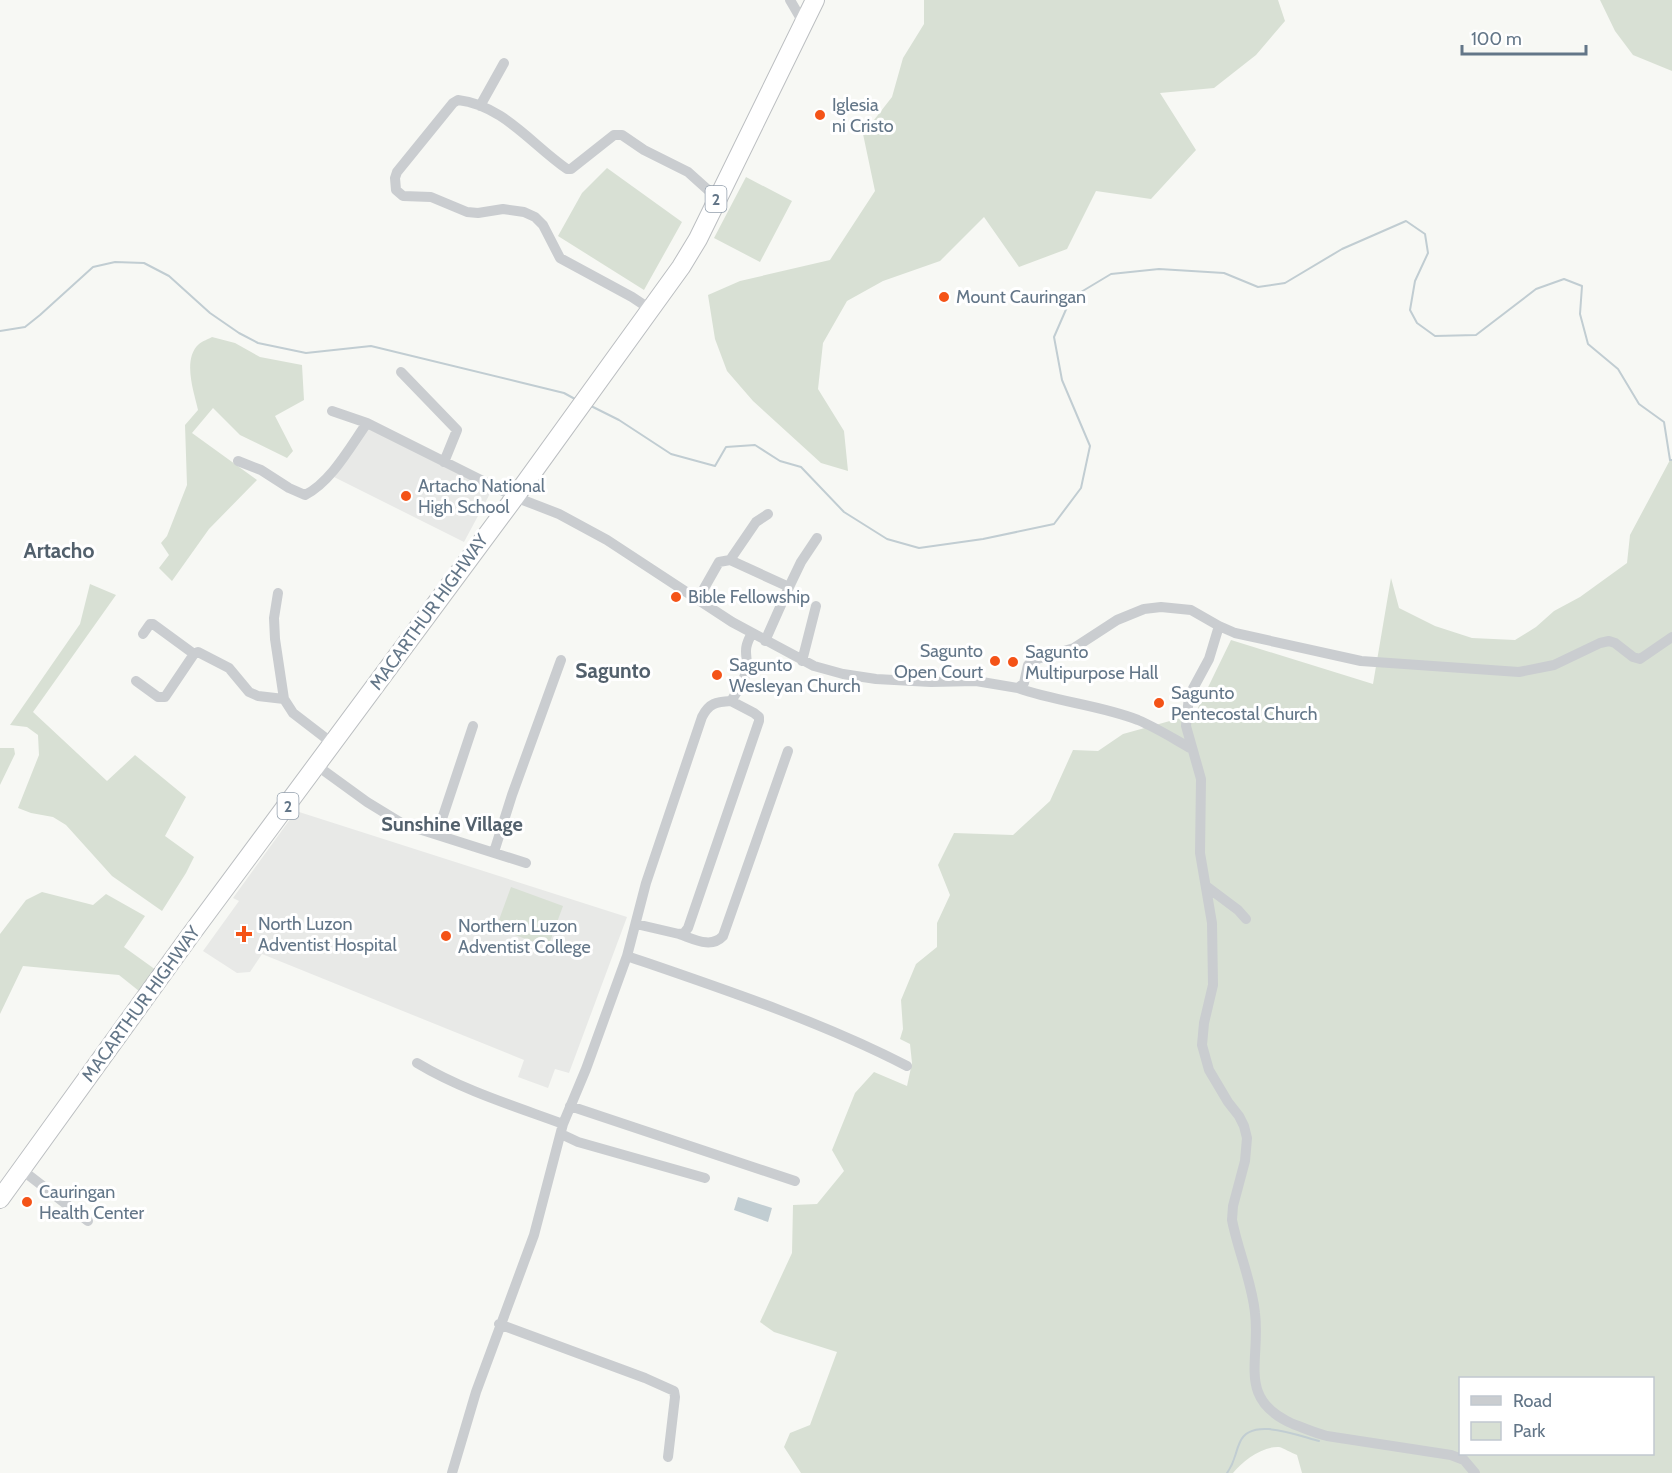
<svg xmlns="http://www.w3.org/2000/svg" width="1672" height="1473" viewBox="0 0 1672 1473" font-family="Cabin,sans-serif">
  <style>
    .built { fill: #e8e9e7 }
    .green { fill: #d8e0d4; fill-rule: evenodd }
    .water { fill: #c1cdd2 }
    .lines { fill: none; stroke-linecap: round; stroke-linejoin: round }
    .stream { stroke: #c1cdd2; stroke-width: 2 }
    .highway-casing { stroke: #bbbec1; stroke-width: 20 }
    .street { stroke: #cacdd0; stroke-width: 10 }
    .highway { stroke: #fff; stroke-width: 18 }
    .poi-dot { fill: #f45317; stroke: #fff; stroke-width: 2 }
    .labels { text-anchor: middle; stroke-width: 6; stroke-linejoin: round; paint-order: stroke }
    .shield { fill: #fff; stroke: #929fac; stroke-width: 1.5 }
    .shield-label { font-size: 16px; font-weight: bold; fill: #637688 }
    .poi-label { font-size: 18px; fill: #637688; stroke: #fff; text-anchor: start }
    .street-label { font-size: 18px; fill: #637688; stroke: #fff }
    .neighbourhood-label { font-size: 20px; font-weight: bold; fill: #52606c; stroke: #fff }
    .quarter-label { font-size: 21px; font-weight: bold; fill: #52606c; stroke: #fff }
  </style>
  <rect width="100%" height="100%" fill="#f7f8f4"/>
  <path class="built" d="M370,429L493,488L464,542L334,477L364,430Z
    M296,811L627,917L569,1073L555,1069L548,1088L518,1077L524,1060L262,954L250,972L237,973L203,951L239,901L233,898Z"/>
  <path class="green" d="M924,0H1278L1285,21L1256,55L1214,88L1160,93L1196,150L1151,199L1096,191L1067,249L1019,267L984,217L940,261L883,281L847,301L823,343L818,389L844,431L848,471L821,463L753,401L727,371L715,339L708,295L740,281L830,260L875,191L863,134L892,97L903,58L924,24Z
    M1600,0H1672V71L1633,55L1615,31Z
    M607,168L682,222L644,290L558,236L582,193Z
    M746,177L792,201L760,262L714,238Z
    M212,337L235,343L260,357L302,365L304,400L275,416L293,451L287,458L240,435L213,408L192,433L257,480L209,529L172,581L159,568L169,555L161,543L167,536L187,485L185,425L198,410C194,392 182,359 199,344C202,341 209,339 212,337Z
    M1670,460H1672V1473H1302L1297,1455C1291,1453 1284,1448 1279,1447C1262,1446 1243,1461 1233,1473H801L784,1447L790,1433L810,1425L837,1352L774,1332L760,1322L792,1253L793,1205L817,1204L844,1171L832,1150L855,1093L874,1072L907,1086L912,1063L910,1044L900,1039L903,1029L901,1000L916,964L937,947V923L950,895L938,865L954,833L1013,835L1050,801L1073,750L1098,751L1123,734L1195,714L1231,640L1373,684L1391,578L1399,608L1435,626L1472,638L1515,640L1536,627L1554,611L1580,597L1627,563L1630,535ZM1460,1378H1652V1454H1460Z
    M90,584L116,595L33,712L107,781L135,755L186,797L165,836L194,857L186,873L162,911L112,876L66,825L53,817L31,813L18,808L39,755L38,735L27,727L10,725L80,624Z
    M0,748H14L15,754L0,785Z
    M511,887L563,906L548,947L496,928Z
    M42,892L93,905L106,894L145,916L124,947L156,970L139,991L119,975L23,966L0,1014V934L26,900Z"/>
  <path class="water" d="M738,1197L772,1208L768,1222L734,1210Z"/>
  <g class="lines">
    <path class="stream" d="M0,331L25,327L40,315L93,267L115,262L144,263L169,276L210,313L239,333L258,343L306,353L371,346L519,382L564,393L575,399
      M591,406L619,420L671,454L715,466L726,447L755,445L780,461L801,467L844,512L887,539L919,548L983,539L1054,524L1081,488L1090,446L1062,380L1054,337L1071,298L1111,274L1159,269L1224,273L1258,287L1285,283L1342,249L1406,221L1425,234L1428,253L1415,281L1410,310L1417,323L1435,336L1476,335L1536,289L1564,279L1582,286L1580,314L1588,344L1618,369L1639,404L1664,422L1670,460H1672
      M1227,1473C1236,1460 1234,1455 1240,1442C1251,1416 1299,1436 1319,1441"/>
    <g class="highway-casing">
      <path id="highway" d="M0,1199L189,937L515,497L681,267L698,239L815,0"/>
    </g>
    <path class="street" d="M790,0L804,24
      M480,106L504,63
      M650,309L632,297L560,258L543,225L535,217L524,212L503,209L478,213L467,212L431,197L403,196L396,190L395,178L397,172L453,103L458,100C503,105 532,145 567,169H571L614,135H622L644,150L688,172L717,198
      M401,372L457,430L444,462
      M332,411L367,423L515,497L559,514L607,540L732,622L814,666L843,674L876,679L931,682L976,681L1018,688L1024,683L1028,665L1034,660L1074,648L1117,620L1144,609L1161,607L1191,610L1219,626L1235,633L1361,661L1519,672L1554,665L1600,643L1609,641L1615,643L1633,657L1640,659L1672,637
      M238,461L261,470L289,488L305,495C331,482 350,447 367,423
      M730,560L789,587L801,562L817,538
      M278,593L274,618L275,639L284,699L293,713L332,743
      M698,599L719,562L730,560L756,522L768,514
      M1219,626L1209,659L1189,696L1186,726L1201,779L1200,853L1212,923L1213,985L1204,1023L1202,1045L1209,1070L1228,1102L1239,1116L1244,1126L1247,1138L1245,1161L1233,1206L1232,1220C1238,1251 1252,1282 1255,1313C1261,1361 1236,1399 1293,1424C1304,1428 1315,1433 1327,1436L1451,1455L1464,1460L1475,1473
      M143,634L150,624H153L194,654
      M765,641L789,587
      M802,661L816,606
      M136,681L158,697H165L194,654L198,652L229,668L249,692L258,696L284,699
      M1018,688C1057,702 1100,705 1138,720C1157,728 1174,739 1192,749
      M316,765L367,802L403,824L526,863
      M437,834L473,726
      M494,852L512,795L561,660
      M1206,886L1238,910L1246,919
      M636,924L679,934L684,933L688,928L759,721V717L754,713L731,701
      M679,934C694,939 711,949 723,936L788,751
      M627,956C720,988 820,1021 907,1066
      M417,1063C462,1090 514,1106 563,1124
      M570,1106L795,1181
      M561,1134L578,1142L705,1178
      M22,1170L88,1221
      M499,1324L645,1378L674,1391L675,1397L668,1457
      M452,1473L476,1392L534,1235L563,1124L586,1069L627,956L646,883L702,717C709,703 716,702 731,701C737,692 744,682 746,671C749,653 741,653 752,633"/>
    <use href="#highway" class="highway"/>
  </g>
  <g class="poi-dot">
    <circle cx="820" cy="115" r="6"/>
    <circle cx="944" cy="297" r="6"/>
    <circle cx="406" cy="496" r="6"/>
    <circle cx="676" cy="597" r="6"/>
    <circle cx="995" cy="661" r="6"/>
    <circle cx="1013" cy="662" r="6"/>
    <circle cx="717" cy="675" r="6"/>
    <circle cx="1159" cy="703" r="6"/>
    <path d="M241 925h6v6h6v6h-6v6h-6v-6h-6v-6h6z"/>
    <circle cx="446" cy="936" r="6"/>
    <circle cx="27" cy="1202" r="6"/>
  </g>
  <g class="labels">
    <g class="shield">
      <rect x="705.5" y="186" width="21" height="26" rx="4.5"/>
      <rect x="277.5" y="793" width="21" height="26" rx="4.5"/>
    </g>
    <g class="shield-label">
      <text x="716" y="205">2</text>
      <text x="288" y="812">2</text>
    </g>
    <g class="poi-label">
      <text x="832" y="111">Iglesia<tspan x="832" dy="21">ni Cristo</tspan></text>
      <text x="956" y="303">Mount Cauringan</text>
      <text x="418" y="492">Artacho National<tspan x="418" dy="21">High School</tspan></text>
      <text x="688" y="603">Bible Fellowship</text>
      <text x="983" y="657" text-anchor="end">Sagunto<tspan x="983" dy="21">Open Court</tspan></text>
      <text x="1025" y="658">Sagunto<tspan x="1025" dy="21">Multipurpose Hall</tspan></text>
      <text x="729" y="671">Sagunto<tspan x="729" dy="21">Wesleyan Church</tspan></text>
      <text x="1171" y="699">Sagunto<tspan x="1171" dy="21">Pentecostal Church</tspan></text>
      <text x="258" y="930">North Luzon<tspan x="258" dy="21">Adventist Hospital</tspan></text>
      <text x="458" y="932">Northern Luzon<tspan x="458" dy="21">Adventist College</tspan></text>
      <text x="39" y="1198">Cauringan<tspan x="39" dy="21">Health Center</tspan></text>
    </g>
    <g class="street-label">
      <text transform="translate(429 612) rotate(-54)" y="6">MACARTHUR HIGHWAY</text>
      <text transform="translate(141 1004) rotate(-54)" y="6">MACARTHUR HIGHWAY</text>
    </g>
    <g class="neighbourhood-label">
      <text x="452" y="831">Sunshine Village</text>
    </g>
    <g class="quarter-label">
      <text x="59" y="558">Artacho</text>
      <text x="613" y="678">Sagunto</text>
    </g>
  </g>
  <rect x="1459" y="1377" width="195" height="78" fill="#ffffff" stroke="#c1c8cf" stroke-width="1.5"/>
  <rect x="1471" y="1396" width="30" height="9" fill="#cacdd0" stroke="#c1c8cf" stroke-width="1.5"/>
  <text x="1513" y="1407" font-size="18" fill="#637688">Road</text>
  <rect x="1471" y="1422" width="30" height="18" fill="#d8e0d4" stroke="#c1c8cf" stroke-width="1.5"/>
  <text x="1513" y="1437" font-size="18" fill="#637688">Park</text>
  <path d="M1462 45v9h124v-9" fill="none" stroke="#637688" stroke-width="3"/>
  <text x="1471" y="45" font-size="18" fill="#637688" stroke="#ffffff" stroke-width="4.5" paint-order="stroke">100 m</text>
</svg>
